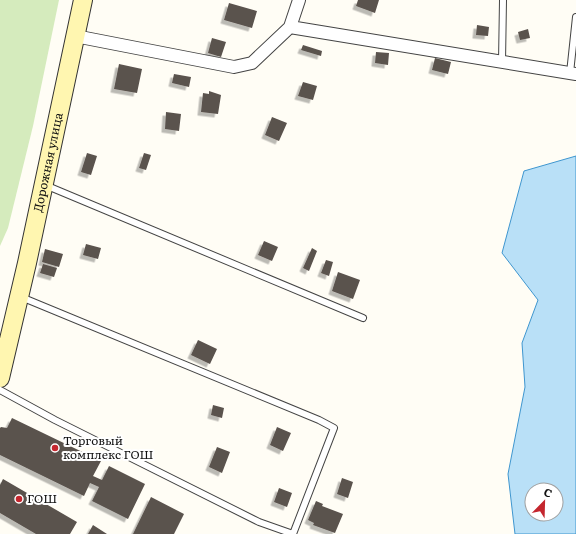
<svg xmlns="http://www.w3.org/2000/svg" width="576" height="534" viewBox="0 0 576 534" font-family="Literata,serif">
  <style>
    .green { fill: #d5ebbd }
    .water { fill: #b9e0f7; stroke: #3f96cf; fill-rule: evenodd }
    .building { fill: #5a524d; filter: url(#shadow) }
    .lines { fill: none; stroke-linecap: round; stroke-linejoin: round }
    .lane-casing { stroke: #444; stroke-width: 8 }
    .street-casing { stroke: #444; stroke-width: 14 }
    .secondary-casing { stroke: #333; stroke-width: 20 }
    .lane { stroke: #fff; stroke-width: 6 }
    .street { stroke: #fff; stroke-width: 12 }
    .secondary { stroke: #fff6b0; stroke-width: 18 }
    .poi-dot { fill: #c4262e; stroke: #fff; stroke-width: 1.5 }
    .labels { text-anchor: middle; stroke-width: 4; stroke-linejoin: round; paint-order: stroke }
    .street-label { font-size: 12px; fill: #111; stroke: #fff }
    .poi-label { font-size: 12px; fill: #111; stroke: #fff; text-anchor: start }
  </style>
  <defs>
    <filter id="shadow"><feDropShadow dx="-3.5" dy="3.5" stdDeviation="0" flood-color="#0004"/></filter>
  </defs>
  <rect width="100%" height="100%" fill="#fffdf5"/>
  <path class="green" d="M0,0H59L33,126L8,228L0,246Z"/>
  <path class="water" d="M576,156V534H515L508,474L525,387L522,343L538,300L502,253L524,171ZM532,490H556V514H532Z"/>
  <path class="building" d="M358,0H379L375,13L356,6Z
    M229,3L257,11L252,28L224,20Z
    M477,25L489,27L488,36L476,35Z
    M528,29L530,38L520,40L518,32Z
    M212,38L226,42L221,57L208,53Z
    M303,45L322,51L321,56L301,50Z
    M376,52L389,53L388,65L375,63Z
    M435,58L451,62L448,74L432,70Z
    M119,64L142,69L137,93L114,89Z
    M174,74L191,77L189,87L172,83Z
    M303,82L317,86L313,100L298,96Z
    M209,91L221,95L218,114L201,112L203,93L209,94Z
    M166,112L181,114L179,131L165,129Z
    M272,117L287,123L279,141L265,135Z
    M87,153L97,156L91,175L81,172Z
    M144,153L151,155L146,170L139,168Z
    M264,241L278,247L272,261L258,255Z
    M86,244L101,248L98,259L83,255Z
    M312,248L317,251L309,271L303,268Z
    M45,249L63,254L59,267L42,262Z
    M326,260L333,262L329,276L321,273Z
    M43,264L57,268L54,277L40,273Z
    M338,272L360,280L353,299L332,291Z
    M198,340L217,349L210,364L191,355Z
    M213,405L224,408L222,418L211,415Z
    M12,418L101,461L93,476L102,480L109,466L145,484L128,519L92,501L99,487L90,483L84,496L0,455V428L1,427L7,428Z
    M277,427L291,433L283,451L270,445Z
    M217,447L230,452L222,473L209,467Z
    M342,478L353,482L348,498L337,494Z
    M3,479L77,522L70,534H36L0,513V485Z
    M279,488L292,493L287,507L274,502Z
    M151,497L184,514L174,534H133Z
    M316,501L323,504L322,506L343,514L335,533L313,525L314,523L308,520Z
    M93,525L107,534H88Z"/>
  <g class="lines">
    <g class="lane-casing">
      <path id="lane" d="M502,62L503,0
        M570,73L576,17
        M45,185L363,318
        M0,390L55,420L259,522L293,534L334,428L319,420L21,297"/>
    </g>
    <g class="street-casing">
      <path id="street" d="M290,27L299,0
        M75,36L234,67L252,63L290,27L576,74"/>
    </g>
    <g class="secondary-casing">
      <g id="secondary">
        <path id="s1" d="M0,378L27,263L83,0"/>
      </g>
    </g>
    <use href="#lane" class="lane"/>
    <use href="#street" class="street"/>
    <use href="#secondary" class="secondary"/>
  </g>
  <g class="poi-dot">
    <circle cx="55" cy="448" r="4"/>
    <circle cx="19" cy="499" r="4"/>
  </g>
  <g class="labels">
    <g class="street-label">
      <text dy="4" stroke="none"><textPath href="#s1" startOffset="221">Дорожная улица</textPath></text>
    </g>
    <g class="poi-label">
      <text x="63" y="445">Торговый<tspan x="63" dy="14">комплекс ГОШ</tspan></text>
      <text x="27" y="503">ГОШ</text>
    </g>
  </g>
  <g transform="translate(544 502) rotate(23)"><circle r="19" fill="#ffffff" stroke="#a0a0a0"/>
  <path d="M0-3L7 15L0 10L-7 15Z" fill="#c4262e"/>
  <text y="-6" font-size="11" font-weight="bold" text-anchor="middle" fill="#111111">С</text>
  </g>
</svg>
